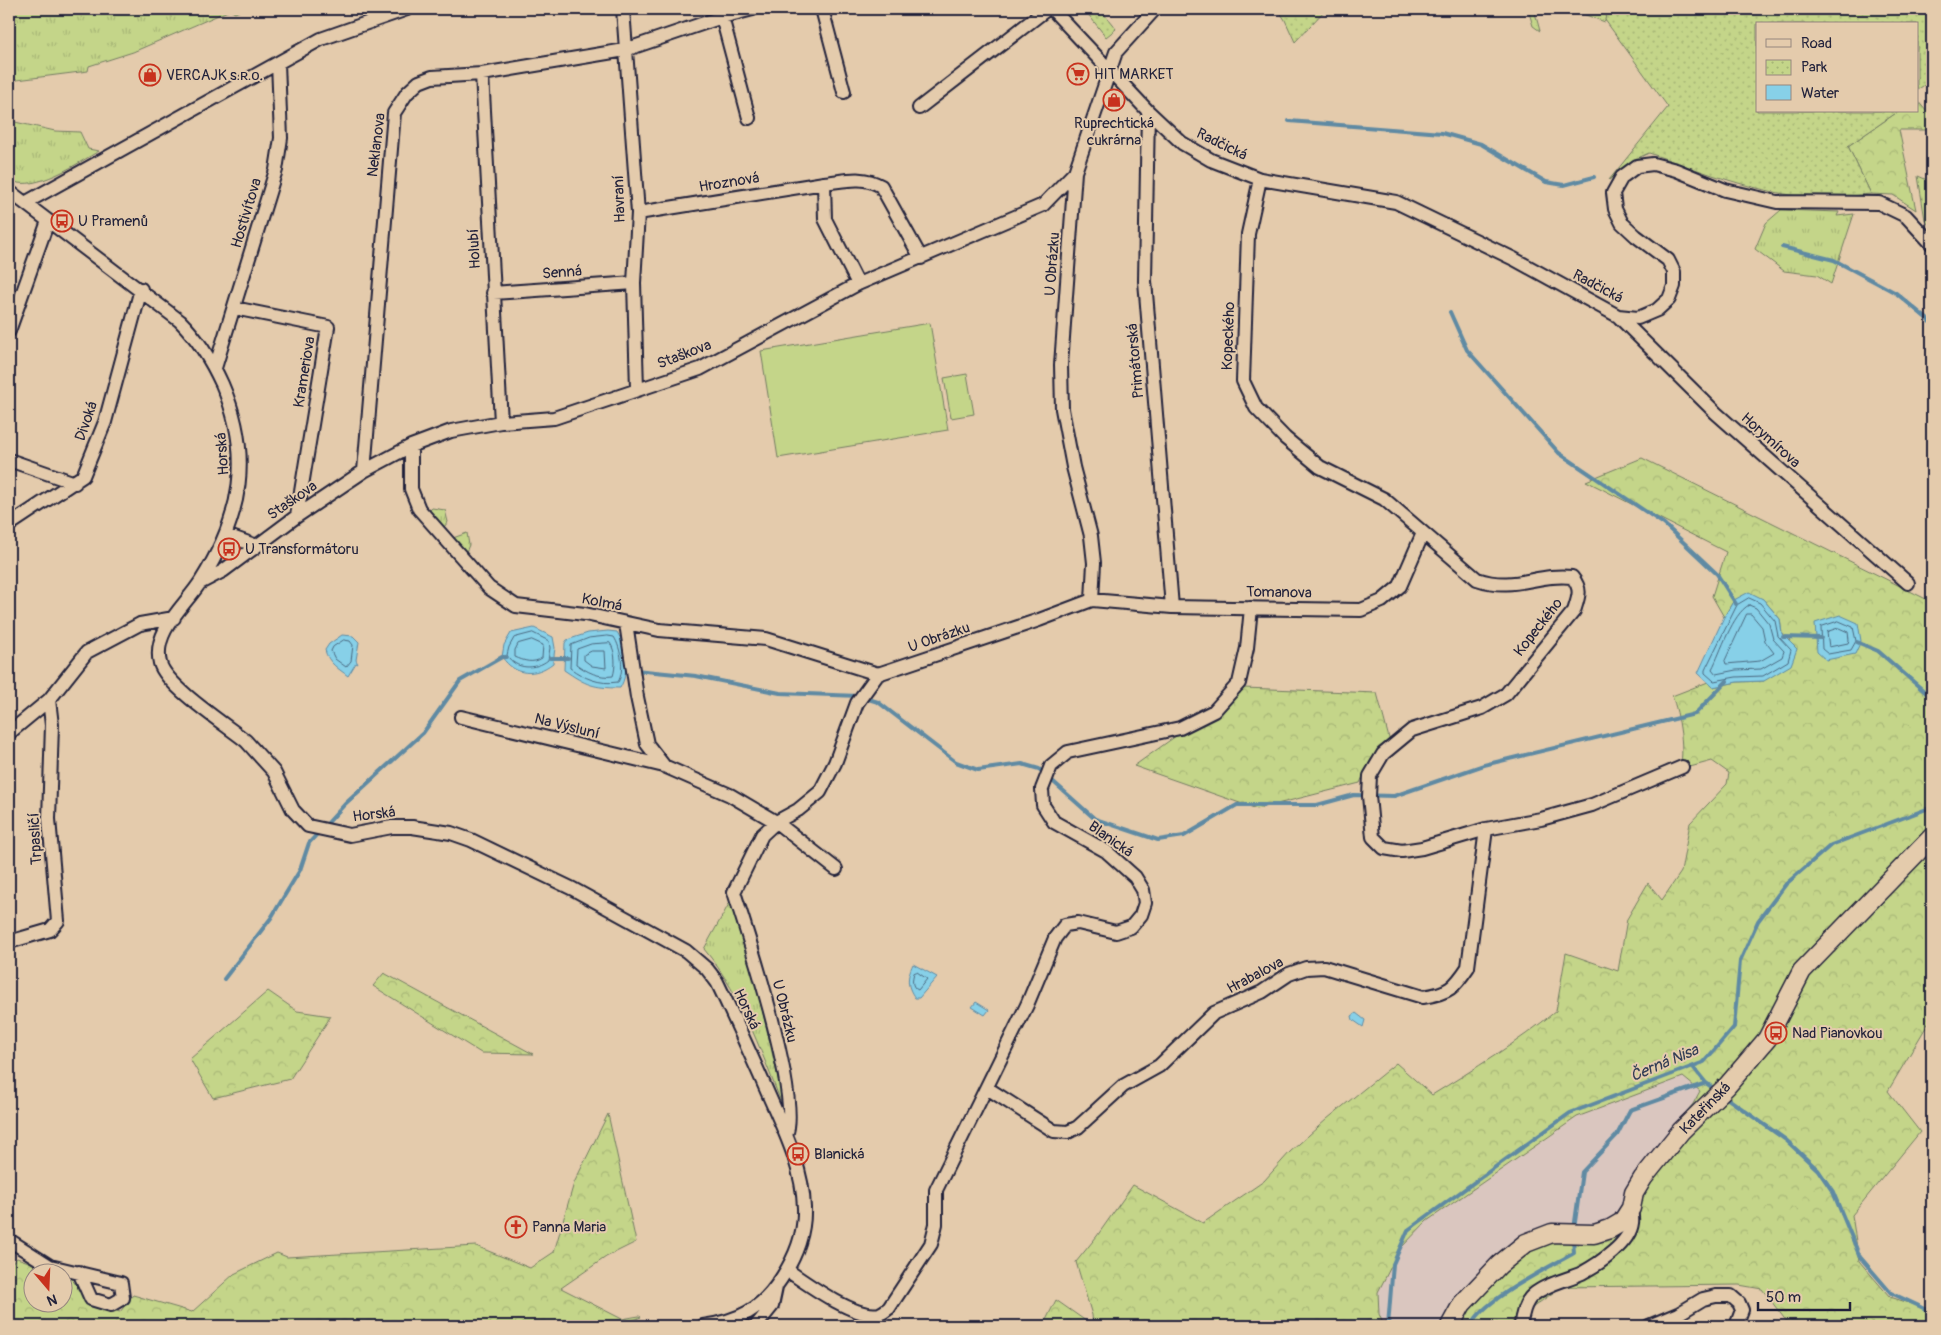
<svg xmlns="http://www.w3.org/2000/svg" width="1941" height="1335" viewBox="0 0 1941 1335" font-family="Pangolin,sans-serif">
  <style>
    .built { fill: #dac6bf }
    .grass { fill: url(#grass-tufts); stroke: #737c62 }
    .forest { fill: url(#forest-crowns); stroke: #737c62 }
    .park { fill: url(#park-dots); stroke: #737c62 }
    .pitch { fill: #c4d589; stroke: #737c62 }
    .water { fill: #87d0e8; stroke: #5f8aa3 }
    .lines { fill: none; stroke-linecap: round; stroke-linejoin: round }
    .shore { stroke: #4a6880; stroke-width: 1 }
    .stream { stroke: #5f8aa3; stroke-width: 4 }
    .street-casing { stroke: #22223b; stroke-width: 16 }
    .secondary-casing { stroke: #22223b; stroke-width: 21 }
    .street { stroke: #e4cbac; stroke-width: 12 }
    .secondary { stroke: #e4cbac; stroke-width: 18 }
    .labels { text-anchor: middle; stroke-width: 4; stroke-linejoin: round; paint-order: stroke }
    .poi-label { font-size: 15px; fill: #22223b; stroke: #e4cbac; text-anchor: start }
    .street-label { font-size: 15px; fill: #22223b; stroke: #e4cbac }
    .water-label { font-size: 16px; font-style: italic; fill: #313c55; stroke: #e4cbac }
  </style>
  <defs>
    <pattern id="grass-tufts" width="24" height="20" patternUnits="userSpaceOnUse" patternTransform="scale(1.25)"><rect width="24" height="20" fill="#c4d589"/><path d="M3 7l-1-3M5 7V3M7 7l1-3M15 17l-1-3M17 17v-4M19 17l1-3" fill="none" stroke="#a8b777"/></pattern>
    <pattern id="forest-crowns" width="20" height="18" patternUnits="userSpaceOnUse" patternTransform="scale(1.25)"><rect width="20" height="18" fill="#c4d589"/><path d="M2 6a3 3 0 1 1 6 0M12 15a3 3 0 1 1 6 0" fill="none" stroke="#a8b777"/></pattern>
    <pattern id="park-dots" width="8" height="8" patternUnits="userSpaceOnUse" patternTransform="scale(1.25)"><rect width="8" height="8" fill="#c4d589"/><path d="M2 2h.1M6 6h.1" fill="none" stroke="#a8b777" stroke-width="1.8" stroke-linecap="round"/></pattern>
  </defs>
  <rect width="100%" height="100%" fill="#e4cbac"/>
  <filter id="ink" filterUnits="userSpaceOnUse"><feTurbulence type="fractalNoise" baseFrequency=".02" numOctaves="2"/><feDisplacementMap in="SourceGraphic" scale="10" xChannelSelector="R" yChannelSelector="G"/><feConvolveMatrix kernelMatrix="1 2 1 2 8 2 1 2 1" color-interpolation-filters="sRGB"/></filter>
  <g filter="url(#ink)">
    <path class="built" d="M1683,1077L1700,1091L1693,1104L1674,1126L1610,1223L1442,1326H1384L1379,1314L1378,1293L1400,1249L1427,1221L1578,1117Z"/>
    <path class="grass" d="M9,9H243L235,13L230,10L133,52L89,66L88,71L9,81Z
      M1528,9H1534L1540,31L1533,26Z
      M1569,9H1607L1605,22Z
      M15,122L55,131L80,132L88,149L99,151C78,163 43,187 18,183C15,182 12,179 9,176V130Z
      M1781,210L1839,212L1837,216L1854,214L1831,284L1817,275L1784,271L1755,249L1766,223Z
      M432,508L445,510L448,522L444,527L429,511Z
      M467,533L469,545L466,552L453,538Z
      M730,902L741,918L787,1117C764,1060 744,997 704,949Z"/>
    <path class="forest" d="M1917,100L1932,118V130H1899L1916,210L1893,195L1871,194L1848,146L1899,111H1917Z
      M1918,176L1932,182V229L1925,220Z
      M1642,458L1932,602V1017L1888,1091L1920,1132L1852,1215L1859,1261L1890,1297L1932,1310V1326H1790L1762,1289L1739,1285L1561,1287L1507,1326H1442L1522,1239L1586,1238L1610,1223L1674,1126L1693,1104L1700,1091L1683,1077L1577,1117L1427,1221L1400,1249L1378,1292L1379,1314L1384,1326H1043L1056,1300L1093,1326L1092,1315L1076,1262L1097,1236L1133,1185L1203,1223L1264,1181L1290,1152L1327,1119L1396,1063L1432,1095C1474,1069 1517,1043 1556,1011L1566,953L1618,971L1627,919L1648,883L1662,900L1681,872L1690,823L1727,784L1729,773L1712,761L1679,770C1686,754 1679,713 1672,696L1708,682L1713,687L1737,682L1764,681L1790,640L1782,634L1780,619L1763,599L1734,600L1724,617L1712,596L1726,552L1586,481Z
      M1243,688L1377,693L1390,742L1371,759L1360,783L1257,809L1134,766Z
      M384,973L533,1054L481,1053L373,986Z
      M268,991L297,1011L331,1016L290,1079L213,1098L190,1059Z
      M608,1114L636,1242L606,1257L561,1288L622,1319L639,1316L641,1317L619,1326H9V1265L17,1258L58,1272H32V1302H62L63,1274L70,1277L92,1305L120,1312L133,1295L192,1312L234,1274L277,1253L287,1257L476,1246L530,1268L554,1252L574,1183Z"/>
    <path class="park" d="M1084,9H1100L1116,29L1106,37Z
      M1278,9H1326L1295,42L1285,20Z
      M1607,9H1932V80L1917,90V24H1757V111H1899L1848,146L1871,194C1854,195 1834,199 1817,198C1759,194 1704,172 1649,153L1640,157L1609,180L1668,107L1605,20Z"/>
    <path class="pitch" d="M930,323L948,430L778,458L761,351Z
      M967,374L974,414L951,418L944,378Z"/>
    <path class="water" d="M1749,592L1763,599L1780,619L1782,634L1797,649L1791,665L1764,681L1737,682L1713,687L1698,673L1724,617L1734,600Z
      M1840,615L1858,623L1861,641L1855,654L1826,660L1817,652L1815,623Z
      M534,628L553,637L555,648L553,663C535,677 515,676 502,657L504,645L511,633Z
      M608,631L617,632C627,648 630,671 620,688C593,688 586,685 564,670L565,643L567,640L588,633Z
      M342,635L353,636L359,642L356,660L358,664L356,663L348,676C339,669 328,663 325,650L329,644Z
      M913,964L937,977L919,998H915C906,985 907,977 913,964Z
      M976,1002L989,1010L985,1015L972,1007Z
      M1356,1013L1365,1020L1363,1027L1353,1020L1352,1016Z"/>
    <g class="lines">
      <path class="shore" d="M1749,598L1760,603L1775,621L1778,636L1791,650L1788,661L1763,676L1736,677L1714,681L1705,673V670L1737,605Z
        M1749,605L1756,608L1769,624L1773,639L1784,651L1782,657L1761,669L1736,670L1716,674L1712,669C1721,652 1732,614 1749,605Z
        M1747,614H1751L1762,627L1765,641L1774,653L1760,661L1726,664L1725,661Z
        M1839,621L1853,627L1856,641L1851,650L1828,654L1822,649L1821,627Z
        M1839,628L1848,632L1849,640L1848,643L1829,647L1827,632Z
        M533,633L549,641L550,648L548,660C536,670 515,670 507,655L509,647L514,638Z
        M608,636L614,637C621,648 625,671 618,682C599,685 584,678 570,668L571,645L589,638Z
        M344,640L350,641L353,645L351,661L346,667L335,659L331,651L333,647Z
        M532,640L543,645L542,658C533,664 524,661 515,657V650L518,644Z
        M610,643C616,651 616,667 613,676C599,678 587,672 576,664L577,649L591,644Z
        M592,651H605L606,668L592,666L584,660V655Z
        M917,972L927,979L918,990C911,987 912,979 914,973Z"/>
      <path class="stream" d="M1289,121L1442,133L1481,144L1546,182L1564,185L1594,177
        M1782,247L1834,260L1896,293L1932,323
        M1450,312L1467,350L1559,453L1664,524L1717,574L1736,604
        M1783,637L1821,638
        M1857,642L1878,651L1932,698
        M550,658H568
        M635,670L696,676L780,693L859,696
        M865,698L878,702L956,762L978,770L1022,764L1039,769L1095,819L1158,840L1184,836L1237,805H1317L1354,795L1394,796L1484,765L1695,714L1727,681
        M325,826L345,804L423,733L460,681L502,657H506
        M224,979L271,918L300,870L309,843L320,831
        M1693,1067L1706,1083L1716,1090
        M1724,1096L1786,1140L1818,1170L1833,1192L1860,1257L1891,1293L1932,1312
        M1574,1229L1582,1172L1617,1135L1630,1110L1706,1083
        M1388,1326L1393,1264L1408,1230L1570,1113L1704,1062L1734,1027L1740,961L1758,921L1786,884L1831,845L1932,807
        M1471,1326C1482,1300 1548,1268 1574,1253L1573,1239"/>
      <g class="street-casing">
        <path id="street" d="M623,9L638,213L634,283L637,389
          M822,9L844,92
          M1052,9L1148,111L1182,143L1211,160L1260,179L1396,202L1514,259L1618,316L1638,318L1657,310L1669,299L1674,286V272L1668,260L1636,236L1622,223L1615,209L1613,193L1622,177L1637,166L1653,164L1676,170L1725,190L1777,202L1879,203L1906,216L1932,244
          M722,17L749,118
          M482,74L501,422
          M919,108L1047,9
          M1148,111L1145,281L1172,607
          M1075,172L1061,365L1062,409L1073,467L1091,536L1094,563L1092,600
          M1260,179L1248,234L1243,381L1256,408L1285,438L1320,467L1384,499L1477,579C1515,592 1536,573 1572,577C1582,589 1579,596 1574,611L1506,694L1482,708L1412,730L1383,754L1370,776L1369,796L1373,837L1384,848L1402,851L1422,848L1486,829L1541,819L1592,805L1682,767
          M824,183C845,181 862,175 881,186L921,258
          M9,191L180,321C198,339 211,360 222,384C253,455 242,516 201,581C186,605 152,631 160,663C166,686 226,725 246,741L274,772L293,810L308,826L350,835L392,827H412L451,833L471,840L573,889L686,951L707,969L717,982C734,1017 750,1053 766,1089C782,1126 803,1166 804,1208C805,1234 795,1258 781,1279C761,1310 739,1321 703,1326
          M25,203L321,39L407,9
          M638,213L824,183L825,219L858,284
          M493,293L634,283
          M234,308L328,327L297,516
          M1618,316L1716,413L1908,583
          M9,331L48,221
          M215,368L276,170L281,138L278,63
          M411,446V489L419,509L489,588L516,606L585,614L659,630L766,639L878,674
          M9,460L75,483
          M364,471L394,113L407,93L419,82L432,77L482,74L625,50L722,17L753,9
          M9,525L83,476L105,422L141,289
          M226,535L257,546
          M200,583L223,571L297,516L364,471L411,446L451,431L501,422L554,418L700,369L858,284L1043,205L1075,172L1116,52L1155,9
          M626,623L637,697L647,744L664,766
          M461,717L664,766L730,795L776,822L836,869
          M9,733L49,700L87,652L140,624L174,618
          M9,942L50,930L58,921L49,819L52,725L49,700
          M987,1088L1054,1131L1068,1132L1078,1127L1123,1086L1159,1066L1214,1013L1262,992L1289,974L1306,968L1324,967L1423,997C1449,993 1454,988 1468,967L1486,829
          M786,1135C802,1100 748,935 734,892L762,835L776,822L798,810L820,792L835,763L857,703L878,674L1039,620L1092,600L1172,607L1361,610L1382,601L1400,586L1423,533
          M9,1240L50,1266L121,1283L123,1298L111,1305L91,1299L79,1272
          M787,1270C806,1283 855,1319 879,1314C883,1313 886,1310 889,1308L931,1244L936,1224V1190L1027,1005L1055,938L1065,925L1078,923L1116,932L1131,927L1141,915L1145,903L1143,890L1135,877L1106,851L1054,822L1043,805L1042,789L1051,766L1068,752L1180,728L1214,711L1239,683L1247,648L1251,608
          M756,1326L772,1306L776,1287
          M1521,1326C1521,1316 1525,1302 1533,1295C1546,1284 1566,1280 1582,1273C1599,1264 1630,1243 1632,1223C1633,1218 1631,1212 1631,1208
          M1649,1326L1678,1314L1703,1299L1716,1296H1731L1739,1303L1742,1310L1736,1326"/>
      </g>
      <g class="secondary-casing">
        <path id="secondary" d="M1450,1326L1462,1304L1499,1265L1526,1243L1552,1233L1594,1234L1610,1229L1622,1222L1631,1208L1634,1193L1643,1178L1681,1131L1727,1086L1767,1039L1802,971L1932,837"/>
      </g>
      <use href="#street" class="street"/>
      <use href="#secondary" class="secondary"/>
    </g>
  </g>
  <defs>
    <g id="supermarket-ring" transform="scale(1.125)"><circle r="9.5" fill="#e4cbac" stroke="#c8321e" stroke-width="1.5"/><path d="M-6-5.5h2.5l.6 2H6L4.5 2H-2.5L-4.4-4H-6ZM-1.5 3.2a1.3 1.3 0 1 0 .1 0ZM3 3.2a1.3 1.3 0 1 0 .1 0Z" fill="#c8321e"/></g>
    <g id="shop-ring" transform="scale(1.125)"><circle r="9.5" fill="#e4cbac" stroke="#c8321e" stroke-width="1.5"/><path d="M-5-2.5h2.3a2.7 3.5 0 0 1 5.4 0H5L5.5 6h-11ZM-1.5-2.5h3a1.5 2.3 0 0 0-3 0Z" fill="#c8321e"/></g>
    <g id="bus-ring" transform="scale(1.125)"><circle r="9.5" fill="#e4cbac" stroke="#c8321e" stroke-width="1.5"/><path d="M-5-6H5V4H4V6H2V4H-2V6H-4V4H-5ZM-3.5-4V0h7V-4ZM-3.5 1.2v1.5H-2V1.2ZM2 1.2v1.5H3.5V1.2Z" fill="#c8321e"/></g>
    <g id="church-ring" transform="scale(1.125)"><circle r="9.5" fill="#e4cbac" stroke="#c8321e" stroke-width="1.5"/><path d="M-1.2-6h2.4v3.5h3.3v2.4h-3.3V6h-2.4V-.1h-3.3v-2.4h3.3Z" fill="#c8321e"/></g>
  </defs>
  <g fill-rule="evenodd">
    <use href="#supermarket-ring" x="1078" y="74"/>
    <use href="#shop-ring" x="150" y="75"/>
    <use href="#shop-ring" x="1114" y="100"/>
    <use href="#bus-ring" x="62" y="221"/>
    <use href="#bus-ring" x="229" y="549"/>
    <use href="#bus-ring" x="1776" y="1033"/>
    <use href="#bus-ring" x="798" y="1154"/>
    <use href="#church-ring" x="516" y="1227"/>
  </g>
  <g class="labels">
    <g class="poi-label">
      <text x="1094" y="79">HIT MARKET</text>
      <text x="166" y="80">VERCAJK s.ʀ.ᴏ.</text>
      <text x="1114" y="128" text-anchor="middle">Ruprechtická<tspan x="1114" dy="17">cukrárna</tspan></text>
      <text x="78" y="226">U Pramenů</text>
      <text x="245" y="554">U Transformátoru</text>
      <text x="1792" y="1038">Nad Pianovkou</text>
      <text x="814" y="1159">Blanická</text>
      <text x="532" y="1232">Panna Maria</text>
    </g>
    <g class="street-label">
      <text transform="translate(1222 144) rotate(26)" y="5">Radčická</text>
      <text transform="translate(376 145) rotate(-83)" y="5">Neklanova</text>
      <text transform="translate(729 182) rotate(-9)" y="5">Hroznová</text>
      <text transform="translate(619 199) rotate(-92)" y="5">Havraní</text>
      <text transform="translate(246 213) rotate(-73)" y="5">Hostivítova</text>
      <text transform="translate(474 249) rotate(-93)" y="5">Holubí</text>
      <text transform="translate(1052 264) rotate(-86)" y="5">U Obrázku</text>
      <text transform="translate(562 272) rotate(-4)" y="5">Senná</text>
      <text transform="translate(1598 286) rotate(28)" y="5">Radčická</text>
      <text transform="translate(1228 336) rotate(-88)" y="5">Kopeckého</text>
      <text transform="translate(684 354) rotate(-21)" y="5">Staškova</text>
      <text transform="translate(1135 361) rotate(-95)" y="5">Primátorská</text>
      <text transform="translate(304 372) rotate(-81)" y="5">Krameriova</text>
      <text transform="translate(86 421) rotate(-71)" y="5">Divoká</text>
      <text transform="translate(1771 440) rotate(42)" y="5">Horymírova</text>
      <text transform="translate(222 454) rotate(-94)" y="5">Horská</text>
      <text transform="translate(292 500) rotate(-35)" y="5">Staškova</text>
      <text transform="translate(1279 592) rotate(1)" y="5">Tomanova</text>
      <text transform="translate(602 602) rotate(11)" y="5">Kolmá</text>
      <text transform="translate(1538 627) rotate(-52)" y="5">Kopeckého</text>
      <text transform="translate(939 637) rotate(-19)" y="5">U Obrázku</text>
      <text transform="translate(567 726) rotate(14)" y="5">Na Výsluní</text>
      <text transform="translate(374 814) rotate(-7)" y="5">Horská</text>
      <text transform="translate(35 839) rotate(-93)" y="5">Trpasličí</text>
      <text transform="translate(1111 839) rotate(35)" y="5">Blanická</text>
      <text transform="translate(1255 975) rotate(-28)" y="5">Hrabalova</text>
      <text transform="translate(747 1009) rotate(65)" y="5">Horská</text>
      <text transform="translate(785 1011) rotate(76)" y="5">U Obrázku</text>
      <text transform="translate(1705 1108) rotate(-46)" y="5">Kateřinská</text>
    </g>
    <g class="water-label">
      <text transform="translate(1664 1062) rotate(-23)" y="6">Černá Nisa</text>
    </g>
  </g>
  <rect width="1941" height="1335" fill="none" stroke="#e4cbac" stroke-width="30"/>
  <rect x="15" y="15" width="1911" height="1305" fill="none" stroke="#22223b" stroke-width="2" filter="url(#ink)"/>
  <rect x="1756" y="22" width="162" height="90" fill="#e4cbac" stroke="#96877f"/>
  <rect x="1766" y="39" width="25" height="8" fill="#e4cbac" stroke="#96877f"/>
  <text x="1801" y="48" font-size="15" fill="#22223b">Road</text>
  <rect x="1766" y="60" width="25" height="15" fill="url(#park-dots)" stroke="#96877f"/>
  <text x="1801" y="72" font-size="15" fill="#22223b">Park</text>
  <rect x="1766" y="85" width="25" height="15" fill="#87d0e8" stroke="#96877f"/>
  <text x="1801" y="98" font-size="15" fill="#22223b">Water</text>
  <g transform="translate(48 1288) rotate(161)"><circle r="24" fill="#e4cbac" stroke="#96877f"/>
  <path d="M0-4L9 19L0 12L-9 19Z" fill="#c8321e"/>
  <text y="-8" font-size="14" font-weight="bold" text-anchor="middle" fill="#22223b">N</text>
  </g>
  <path d="M1758 1302v8h92v-8" fill="none" stroke="#22223b" stroke-width="2.5"/>
  <text x="1766" y="1302" font-size="15" fill="#22223b" stroke="#e4cbac" stroke-width="4" paint-order="stroke">50 m</text>
</svg>
